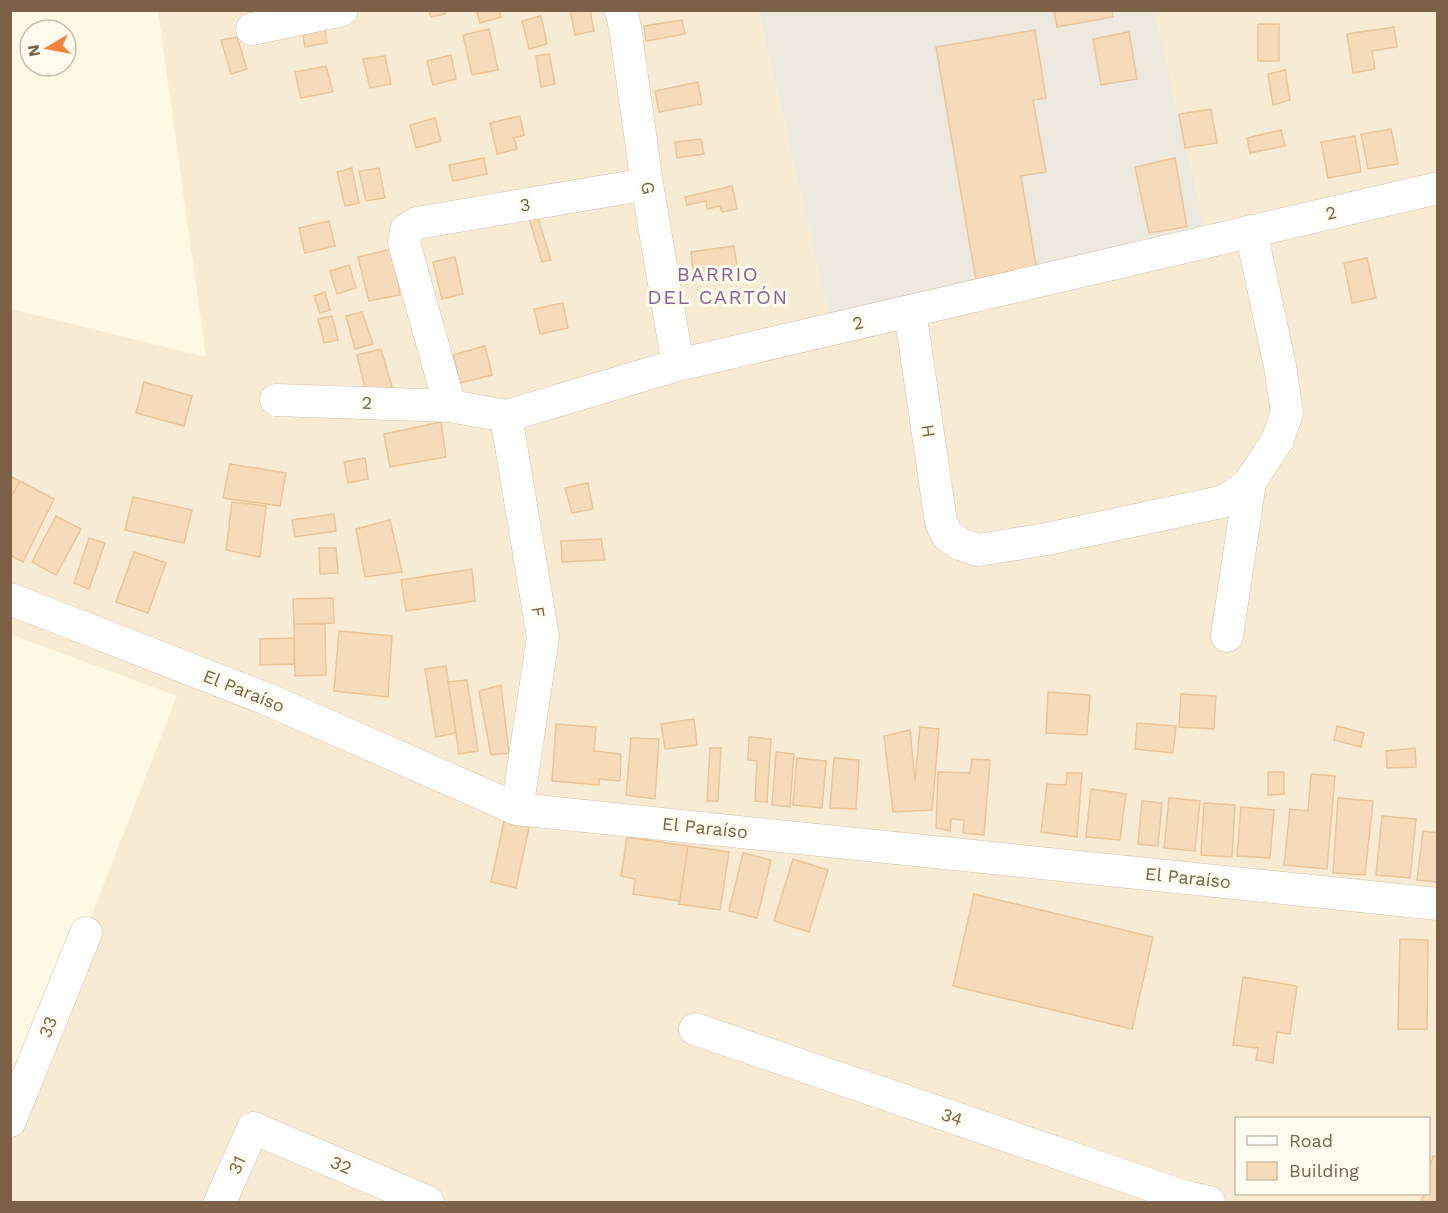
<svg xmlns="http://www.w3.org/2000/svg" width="1448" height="1213" viewBox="0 0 1448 1213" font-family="'Work Sans',sans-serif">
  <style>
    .residential { fill: #f7ecd3; fill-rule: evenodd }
    .industrial { fill: #eee9df }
    .building { fill: #f6dbba; stroke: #eac599; stroke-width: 1.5 }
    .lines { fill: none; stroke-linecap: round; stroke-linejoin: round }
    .minor-casing { stroke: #d1c1a9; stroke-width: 33 }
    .minor { stroke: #fff; stroke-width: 32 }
    .labels { text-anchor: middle; stroke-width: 6; stroke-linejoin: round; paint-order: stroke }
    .street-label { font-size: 18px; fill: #7a6147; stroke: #fffbed }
    .neighbourhood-label { font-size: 20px; letter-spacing: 1.5px; fill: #8c5f97; stroke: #fffbed }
  </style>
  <rect width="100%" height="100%" fill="#fef8e5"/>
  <path class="residential" d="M158,11H1437V1202H11L10,1125L177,696L10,634L11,309L206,357ZM1236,1118H1428V1194H1236Z"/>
  <path class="industrial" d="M759,11H1154L1205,230L830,317Z"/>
  <path class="building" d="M429,10H445V14L431,17Z
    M476,10H499L501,17L480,23Z
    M570,10H590L594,31L575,35Z
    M1054,10H1112L1113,17L1057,27Z
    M541,16L547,44L529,49L522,21Z
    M682,20L685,34L646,41L644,26Z
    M324,24L327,43L305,47L302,29Z
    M1258,24H1279V61H1258Z
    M1394,27L1397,47L1372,51L1375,69L1353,73L1347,34Z
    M489,29L498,70L472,75L463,35Z
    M1035,30L1046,98L1033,100L1046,172L1021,176L1037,271L976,281L936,47Z
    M1129,32L1137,79L1101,85L1093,39Z
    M237,37L247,69L231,74L221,40Z
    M549,54L555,84L541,87L536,56Z
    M451,55L456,79L433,85L427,61Z
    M385,56L391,84L370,88L363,59Z
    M326,66L333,92L301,98L295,72Z
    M1285,70L1290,100L1273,105L1268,74Z
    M698,82L702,104L659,112L655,91Z
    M1211,109L1217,143L1185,148L1179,114Z
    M520,116L524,135L514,138L517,149L497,154L490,123Z
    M435,118L441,141L416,148L410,125Z
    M1391,129L1398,164L1368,169L1361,134Z
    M1281,130L1285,146L1250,153L1247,138Z
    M1355,136L1361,172L1328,178L1321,142Z
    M701,139L704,154L677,158L675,142Z
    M484,158L487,174L453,181L449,165Z
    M1175,158L1187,227L1149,233L1135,167Z
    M352,168L359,203L345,206L337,172Z
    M379,168L385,198L366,201L359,171Z
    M732,186L737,209L722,212L720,206L707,209L706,201L687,205L685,197Z
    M537,215L551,260L542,262L529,218Z
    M329,221L335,246L305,253L299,228Z
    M734,246L738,272L694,278L691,252Z
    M392,249L400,295L369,301L358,257Z
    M455,257L463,294L442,299L433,262Z
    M1367,258L1376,298L1352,303L1344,263Z
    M349,265L356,288L337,294L330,271Z
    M325,292L330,310L320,313L314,296Z
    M563,303L568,328L540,334L534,309Z
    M362,312L373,344L355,349L346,316Z
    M332,316L338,340L324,343L318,319Z
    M485,346L492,375L460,383L453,355Z
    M381,349L392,387L366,392L357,355Z
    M144,382L192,396L184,426L136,413Z
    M441,422L446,457L390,467L384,434Z
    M365,458L368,479L348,483L344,462Z
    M230,464L286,473L280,506L223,498Z
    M10,476L20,481L10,499Z
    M20,481L54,499L23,562L10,555V499Z
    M588,483L593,509L572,513L565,488Z
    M133,497L192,510L184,543L125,530Z
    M232,502L266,506L260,557L226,550Z
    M334,514L336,531L295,537L292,520Z
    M56,516L81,529L56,575L32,562Z
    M390,520L402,572L365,577L356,529Z
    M89,538L105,543L89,589L74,583Z
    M601,539L605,560L562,562L561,541Z
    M319,548H336L338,573L320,574Z
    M134,552L166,563L148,613L116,602Z
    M472,569L475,601L406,611L401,580Z
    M333,598L334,623L294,624L293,599Z
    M294,624H325L326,675L295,676Z
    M339,631L392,636L388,697L334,691Z
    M294,638V664L260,665V639Z
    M446,666L456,733L436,737L425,669Z
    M467,680L478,751L459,754L448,682Z
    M501,685L509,753L491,755L479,691Z
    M1048,692L1090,695L1087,735L1046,733Z
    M1181,694L1216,696L1214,729L1179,727Z
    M694,719L697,745L665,749L661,724Z
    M1137,723L1176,726L1173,753L1135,749Z
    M556,724L596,727L594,751L621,754L620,781L599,779V785L552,781Z
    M1337,726L1364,733L1361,747L1334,740Z
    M920,727L939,729L932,810L893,812L884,736L910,730L915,781Z
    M749,737L771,739L767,802L755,801L757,761L748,760Z
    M631,738L659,739L655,799L626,795Z
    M710,748H721L718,801H707Z
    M1415,748L1416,767L1387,768L1386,751Z
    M776,752L794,754L790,807L772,805Z
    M797,758L826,761L822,808L793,805Z
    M834,758L859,760L856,809L830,808Z
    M972,759L990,760L984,835L963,833L964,820L951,819L950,831L936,828L938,772L970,773Z
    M1268,772H1284V794L1268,795Z
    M1067,773H1082L1077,837L1041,832L1047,784L1066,785Z
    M1311,774L1335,776L1327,869L1284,865L1290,809L1308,811Z
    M1091,789L1126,794L1120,840L1086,837Z
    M1169,798L1200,801L1195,851L1164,848Z
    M1338,798L1373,801L1365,875L1333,873Z
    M1142,801L1162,803L1158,846L1138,844Z
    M1204,803L1235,805L1232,857L1201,855Z
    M1241,807L1274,810L1270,858L1237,856Z
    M1382,816L1416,819L1410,878L1376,875Z
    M505,817L530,823L516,888L491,882Z
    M1423,831L1438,833V882L1417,880Z
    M627,837L688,846L680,901L633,894L635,879L621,876Z
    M688,846L729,852L720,910L679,904Z
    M743,853L771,860L757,918L729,911Z
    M793,859L828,870L809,932L774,921Z
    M974,894L1153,937L1132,1029L953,986Z
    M1400,939L1428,940L1427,1029H1398Z
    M1243,977L1297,986L1290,1034L1277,1032L1273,1063L1256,1060L1258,1048L1233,1045Z
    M1433,1156L1438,1157V1202H1421L1424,1194H1428V1174Z"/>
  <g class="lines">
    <g class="minor-casing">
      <path id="minor" d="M621,10L625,27L647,184L678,365
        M252,29L342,10
        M910,311L941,522L947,535L960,544L978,550L1047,539L1221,502L1236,494L1250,482L1277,441L1287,413L1280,366L1251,231
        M276,400L450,406L506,416L678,365L1438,188
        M450,406L404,243L406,230L417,223L647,184
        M506,416L543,637L517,809
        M10,599L269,700L517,809L1438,904
        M1227,636L1250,482
        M695,1029L1183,1196L1209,1202
        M10,1121L86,933
        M220,1202L253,1128L428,1202"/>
    </g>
    <use href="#minor" class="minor"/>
  </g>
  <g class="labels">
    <g class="street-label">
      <text transform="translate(648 188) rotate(81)" y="6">G</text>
      <text transform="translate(525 205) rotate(-9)" y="6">3</text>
      <text transform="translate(1331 213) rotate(-13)" y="6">2</text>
      <text transform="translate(858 323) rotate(-13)" y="6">2</text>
      <text transform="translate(367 403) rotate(2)" y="6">2</text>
      <text transform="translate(928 431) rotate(82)" y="6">H</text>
      <text transform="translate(538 612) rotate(81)" y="6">F</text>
      <text transform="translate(244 691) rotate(22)" y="6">El Paraíso</text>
      <text transform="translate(705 828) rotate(6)" y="6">El Paraíso</text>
      <text transform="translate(1188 878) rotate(6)" y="6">El Paraíso</text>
      <text transform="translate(48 1027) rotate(-68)" y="6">33</text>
      <text transform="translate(952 1117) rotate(19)" y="6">34</text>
      <text transform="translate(237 1165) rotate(-66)" y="6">31</text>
      <text transform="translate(341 1165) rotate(23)" y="6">32</text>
    </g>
    <g class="neighbourhood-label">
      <text x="718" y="281">BARRIO<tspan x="718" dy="23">DEL CARTÓN</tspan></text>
    </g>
  </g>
  <rect width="1448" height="1213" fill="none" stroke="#7a6147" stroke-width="24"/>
  <rect x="1235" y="1117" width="195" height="78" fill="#fffbed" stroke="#cabdab" stroke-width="1.5"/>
  <rect x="1247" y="1136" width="30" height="9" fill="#ffffff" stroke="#cabdab" stroke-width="1.5"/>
  <text x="1289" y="1147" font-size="18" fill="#7a6147">Road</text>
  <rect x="1247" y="1162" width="30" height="18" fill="#f6dbba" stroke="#cabdab" stroke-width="1.5"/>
  <text x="1289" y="1177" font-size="18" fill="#7a6147">Building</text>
  <g transform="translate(48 48) rotate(260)"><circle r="28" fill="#fffbed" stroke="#cabdab" stroke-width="1.5"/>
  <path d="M0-4.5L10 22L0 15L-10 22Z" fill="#f28440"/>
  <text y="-9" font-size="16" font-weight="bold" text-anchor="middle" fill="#7a6147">N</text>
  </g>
</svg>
